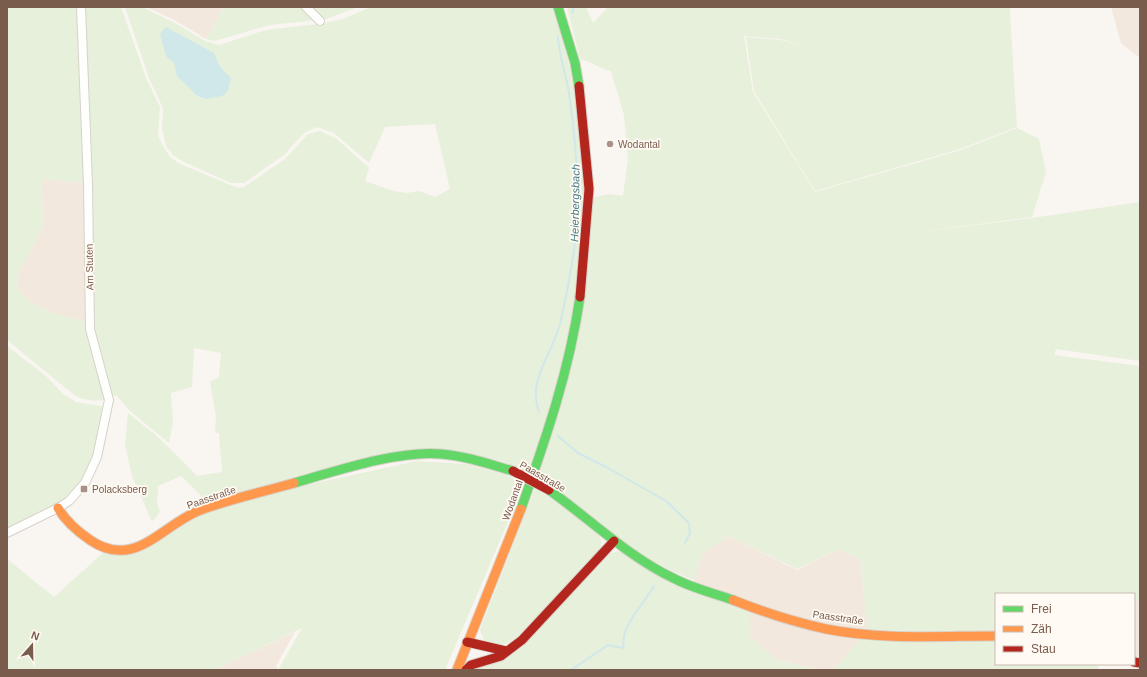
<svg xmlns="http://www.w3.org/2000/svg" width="1147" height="677" viewBox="0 0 1147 677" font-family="Helvetica,sans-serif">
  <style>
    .residential { fill: #f2e8de }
    .green { fill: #e7f0db }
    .water { fill: #d0e8ea }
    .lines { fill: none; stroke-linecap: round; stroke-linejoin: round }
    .stream { stroke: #d0e8ea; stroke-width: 2 }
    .street-casing { stroke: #d7d1cb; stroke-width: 10 }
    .fast-casing { stroke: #d9d2cb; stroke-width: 11 }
    .slow-casing { stroke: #d9d2cb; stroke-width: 11 }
    .jam-casing { stroke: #d9d2cb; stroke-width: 11 }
    .street { stroke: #fefefd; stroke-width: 8 }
    .fast { stroke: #63d668; stroke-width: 9 }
    .slow { stroke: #ff974d; stroke-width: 9 }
    .jam { stroke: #b3261e; stroke-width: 9 }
    .jam-bridge-casing { stroke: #d9d2cb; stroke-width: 11; stroke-linecap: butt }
    .jam-bridge { stroke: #b3261e; stroke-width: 9 }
    .poi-dot { fill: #a69286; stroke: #fffaf3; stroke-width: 1.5 }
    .labels { text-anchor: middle; stroke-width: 3.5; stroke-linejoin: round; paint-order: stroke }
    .poi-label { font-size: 10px; fill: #7a5c4d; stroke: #fffaf3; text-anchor: start }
    .street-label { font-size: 10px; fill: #7a5c4d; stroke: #fffaf3 }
    .water-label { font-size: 11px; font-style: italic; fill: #437c86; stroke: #fffaf3 }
  </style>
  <rect width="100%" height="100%" fill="#f9f5f0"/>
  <path class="residential" d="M147,7H224L206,39L178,22Z
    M1111,7H1140V58L1121,43Z
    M41,179L85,183L86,322L56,314L39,306L22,296L17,288L19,269L26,261L44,222Z
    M729,536L797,570L839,549L860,559L868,630L834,670H819L778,660L750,638L694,580L703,553Z
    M1134,599H1140V660L1134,658Z
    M295,632L276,666L278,670H214Z"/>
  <path class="green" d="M7,7H77L85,183L41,179L44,222L26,262L19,269L17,288C33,309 61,315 86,322C90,349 100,374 106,400C94,401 84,401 73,394L7,340Z
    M84,7H121L146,78L160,107L158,136L163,146L170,157L180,164L238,188L244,187L285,159L308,134L320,131L337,139L369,168L365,181L393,191L407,193L419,191L435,197L450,189L435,124L385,127L369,163L334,133L317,127L304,133L284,155L244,183H231L184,162L173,155L166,146L162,129L163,108L149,78L125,7H142L177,24L205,41L219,45L266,30L325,23L343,19L371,7H554L574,83L584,189L583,261L568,350L530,474L502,461L455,451L421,448L390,454L208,503L181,476L158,486L157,502L160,512L152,522L132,476L125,445L128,413L157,436L197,476L222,472L219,433H215L216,415L210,382L219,377L221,353L194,348L192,387L171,393L173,422L169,443L131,412L117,396L111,395L92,324V159Z
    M224,7H358L326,19L270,25L214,41L206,39Z
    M567,7H586L593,23L608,7H1011L1010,13L1017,127L960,149L815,191L754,91L746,37L780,40L807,46L780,39L744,36L753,92L815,192L961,150L1017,128L1039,139L1046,172L1032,217L912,233L1032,218L1140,202V361L1056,349L1054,355L1140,366V599H1134V594H996V633L868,630L860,559L839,549L797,569L729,536L703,553L694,580C665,569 638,553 614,534C587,514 564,491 534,476L562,402L592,198L609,194L623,196L628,159L624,115L611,71C600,69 592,62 580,59Z
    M7,346L46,376L63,394L76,402L106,407C97,445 91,485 54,506C39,514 23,520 7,528Z
    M417,461L467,464L507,475L524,484L445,670H278L302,628L214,670H7V559L54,597L104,552L112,554L182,521L247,498Z
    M535,488C546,496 599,528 601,540C602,543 601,546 600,549L519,635C504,647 502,646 484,641L480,630Z
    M618,551L749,608L750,638L778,660L818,670H473L520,649L609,554Z
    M863,636L996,639V664H1099L1098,670H834Z"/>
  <path class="water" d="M166,27L214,53L220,67L231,78L228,91L222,96L206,99L196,95L177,76L174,63L166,56L160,34Z"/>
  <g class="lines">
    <path class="stream" d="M572,13L574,7
      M539,412C527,380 552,355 560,324C567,294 573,263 576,232C579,186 576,138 569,93C566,74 559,56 558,37
      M558,436L578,453L608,468L666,501L689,523L690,533L685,543
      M571,670L608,645L623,648C624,643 623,637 625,632C631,615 645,602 654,586"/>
    <g class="street-casing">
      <path id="street" d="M306,7L320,21
        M7,533L58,508L69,501L85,483L97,457L109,400L90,329L88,184L81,7"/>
    </g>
    <g class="fast-casing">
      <path id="fast" d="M558,7L575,63L579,86
        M294,483C336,471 399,450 441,454C466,456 489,464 513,471
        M549,490C590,519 627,556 673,578C692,588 713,593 733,600
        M521,509C546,438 569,372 580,297"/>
    </g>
    <g class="slow-casing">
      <path id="slow" d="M58,508C66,522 77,531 90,540C134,570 160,527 198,511C229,499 263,492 294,483
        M733,600C763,612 794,622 826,629C881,640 940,636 996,636
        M457,670L521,509"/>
    </g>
    <g class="jam-casing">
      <path id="jam" d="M579,86L589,189L580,297
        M467,642L506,651
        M1134,662L1140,663
        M466,670L471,665L501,656L522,640L614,541"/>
    </g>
    <use href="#street" class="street"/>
    <use href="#fast" class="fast"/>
    <use href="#slow" class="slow"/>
    <use href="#jam" class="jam"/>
    <g class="jam-bridge-casing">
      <path id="jam-bridge" d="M513,471L549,490"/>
    </g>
    <use href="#jam-bridge" class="jam-bridge"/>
  </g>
  <g class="poi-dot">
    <circle cx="610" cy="144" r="4"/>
    <rect x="80" y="485" width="8" height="8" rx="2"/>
  </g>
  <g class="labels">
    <g class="poi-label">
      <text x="618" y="148">Wodantal</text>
      <text x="92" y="493">Polacksberg</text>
    </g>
    <g class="street-label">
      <text transform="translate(89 267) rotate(-91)" y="4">Am Stuten</text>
      <text transform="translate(543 476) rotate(30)" y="4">Paasstraße</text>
      <text transform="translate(211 497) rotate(-19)" y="4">Paasstraße</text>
      <text transform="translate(512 500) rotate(-70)" y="4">Wodantal</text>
      <text transform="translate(838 617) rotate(8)" y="4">Paasstraße</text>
    </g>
    <g class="water-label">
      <text transform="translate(575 203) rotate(-89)" y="4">Heierbergsbach</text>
    </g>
  </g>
  <rect width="1147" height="677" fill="none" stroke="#7a5c4d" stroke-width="16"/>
  <rect x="995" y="593" width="140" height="72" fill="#fffaf3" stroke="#cabbb1"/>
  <rect x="1003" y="606" width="20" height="6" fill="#63d668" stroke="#cabbb1"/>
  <text x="1031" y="613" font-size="12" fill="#7a5c4d">Frei</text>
  <rect x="1003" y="626" width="20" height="6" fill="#ff974d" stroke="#cabbb1"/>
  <text x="1031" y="633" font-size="12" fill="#7a5c4d">Zäh</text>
  <rect x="1003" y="646" width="20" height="6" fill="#b3261e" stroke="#cabbb1"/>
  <text x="1031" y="653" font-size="12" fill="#7a5c4d">Stau</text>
  <g transform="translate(32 645) rotate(20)" stroke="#fffaf3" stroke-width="3" paint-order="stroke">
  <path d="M0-3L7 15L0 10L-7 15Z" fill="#7a5c4d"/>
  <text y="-6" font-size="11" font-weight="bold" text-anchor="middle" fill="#7a5c4d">N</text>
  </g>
</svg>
